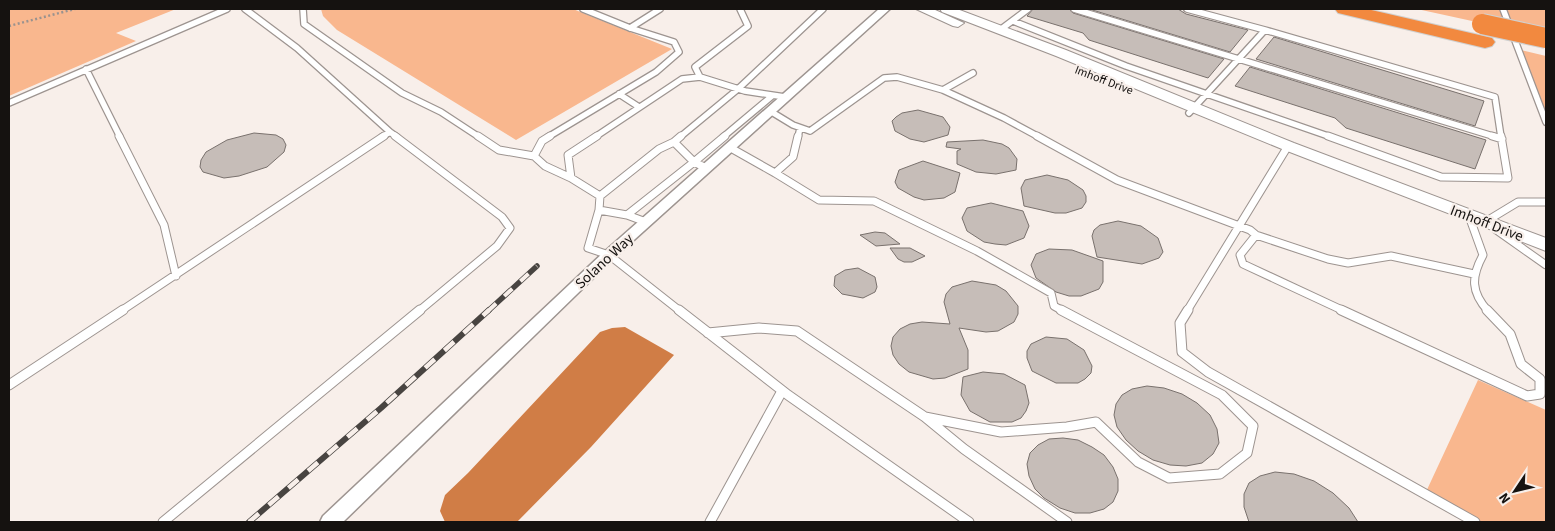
<svg xmlns="http://www.w3.org/2000/svg" width="1555" height="531" viewBox="0 0 1555 531" font-family="'Source Sans 3',sans-serif">
  <style>
    .green { fill: #f9b78e }
    .water { fill: #d07d46 }
    .building { fill: #c6bdb8; stroke: #79716d }
    .lines { fill: none; stroke-linecap: round; stroke-linejoin: round }
    .service-far2-casing { stroke: #9d9490; stroke-width: 8 }
    .service-far1-casing { stroke: #9d9490; stroke-width: 9 }
    .service-casing { stroke: #9d9490; stroke-width: 11 }
    .minor-casing { stroke: #9d9490; stroke-width: 3 }
    .tertiary-casing { stroke: #9d9490; stroke-width: 2 }
    .motorway-casing { stroke: #d0d0cf; stroke-width: 2 }
    .path { stroke: #99928f; stroke-width: 2.5; stroke-dasharray: 2 2.5; stroke-linecap: butt }
    .service-far2 { stroke: #fff; stroke-width: 5.5 }
    .service-far1 { stroke: #fff; stroke-width: 7 }
    .service { stroke: #fff; stroke-width: 9 }
    .minor { fill: #fff; fill-rule: evenodd }
    .tertiary { fill: #fff; fill-rule: evenodd }
    .motorway { fill: #f2893f; fill-rule: evenodd }
    .rail-far1-casing { stroke: #484441; stroke-width: 5.5 }
    .rail-casing { stroke: #484441; stroke-width: 6 }
    .rail-far1 { stroke: #f8efea; stroke-width: 4; stroke-dasharray: 11; stroke-linecap: butt }
    .rail { stroke: #f8efea; stroke-width: 4.5; stroke-dasharray: 13; stroke-linecap: butt }
    .motorway-bridge-casing { stroke: #d0d0cf; stroke-width: 22; stroke-linecap: butt }
    .motorway-bridge { stroke: #f2893f; stroke-width: 20 }
    .labels { text-anchor: middle; stroke-width: 4.5; stroke-linejoin: round; paint-order: stroke }
    .far-street-label { font-size: 12px; fill: #151210; stroke: #f8efea }
    .street-label { font-size: 15px; fill: #151210; stroke: #f8efea }
  </style>
  <rect width="100%" height="100%" fill="#f8efea"/>
  <path class="green" d="M9,9H176L116,33L136,41L9,96Z
    M321,9H573L672,49L516,140L337,30L323,16Z
    M1417,9H1546V37Z
    M1517,49L1546,56V122Z
    M1478,380L1546,410V522H1475L1425,494Z"/>
  <path class="water" d="M625,327L674,355L591,447L517,522H445L440,511L445,495L468,473L600,332L612,328Z"/>
  <path class="building" d="M1033,9H1069L1073,13L1224,59L1208,78L1089,40L1083,33L1027,16Z
    M1089,9H1178L1186,14L1248,30L1230,52Z
    M1274,37L1484,101L1475,126L1256,59Z
    M1250,67L1486,140L1475,169L1346,128L1335,118L1235,86Z
    M918,110L943,117L950,127L948,135L924,142L910,139L895,131L892,121L896,117L902,113Z
    M254,133L276,135L283,139L286,145L284,152L267,167L239,176L224,178L203,172L200,167L201,160L206,152L227,140Z
    M983,140L1002,144L1009,148L1017,159L1016,170L996,174L976,172L957,164V151L961,149L946,147L947,142Z
    M923,161L960,173L955,192L944,198L924,200L914,197L898,188L895,182L899,170Z
    M1047,175L1068,180L1083,190L1086,196V202L1082,208L1066,213H1055L1024,206L1021,188L1025,180Z
    M991,203L1023,211L1029,226L1024,238L1006,245L995,244L984,242L967,231L962,218L967,208Z
    M1118,221L1141,226L1158,238L1163,252L1159,258L1142,264L1097,257L1092,236L1094,230L1100,225Z
    M875,232L885,233L900,244L876,246L860,235Z
    M890,248H910L925,256L912,262H904L898,259Z
    M1049,249L1072,250L1103,261V282L1099,289L1081,296H1069L1056,292L1036,278L1031,265L1036,254Z
    M858,268L875,277L877,287L875,292L863,298L842,294L834,286L835,276L845,270Z
    M972,281L996,285L1006,291L1018,306V314L1014,322L998,331L986,332L959,328L968,350V369L945,378L933,379L909,372L899,364L893,355L891,346L893,337L900,329L910,324L922,322L950,324L944,302L946,294L952,287Z
    M1046,337L1067,339L1084,350L1092,366L1091,373L1085,379L1078,383H1056L1032,371L1027,358V351L1031,344Z
    M983,372L1004,374L1025,385L1029,403L1026,411L1021,418L1012,422H990L970,411L961,395L963,377Z
    M1147,386L1164,388L1182,394L1197,403L1210,415L1217,429L1219,443L1213,454L1202,463L1186,466L1170,465L1153,460L1138,451L1126,440L1117,427L1114,415L1116,404L1122,395L1132,389Z
    M1063,438L1078,440L1092,447L1104,455L1113,467L1118,479V491L1113,502L1104,509L1090,513H1075L1060,508L1044,498L1035,489L1029,476L1027,464L1030,453L1038,445L1049,439Z
    M1275,472L1294,474L1314,481L1333,493L1349,508L1358,522H1249L1244,507V494L1249,483L1260,476Z"/>
  <g class="lines">
    <g class="service-far2-casing">
      <path id="service-far2" d="M245,9L297,48L390,132L382,137
        M303,9L304,24L402,93L441,112L479,137
        M740,9L748,26L695,67L700,77L745,91L785,97
        M1074,9L1496,137
        M1187,9L1265,30L1189,113
        M1503,9L1546,122
        M1013,21L1126,66L1331,137
        M630,28L660,9
        M1000,30L1028,9
        M1265,30L1495,97L1501,137
        M86,69L120,137
        M943,90L1004,118L1039,137
        M619,94L639,107
        M9,103L227,9
        M770,111L793,125L810,131L884,78L897,77L943,90L973,73
        M390,132L397,137
        M548,137L656,72L679,52L674,42L630,28L583,9
        M595,137L682,79L700,77
        M680,137L738,89L823,9
        M723,137L772,96
        M798,137L800,128"/>
    </g>
    <g class="service-far1-casing">
      <path id="service-far1" d="M119,136L164,225L176,276
        M395,136L502,217L510,228L497,246L419,311
        M478,136L499,150L534,156
        M550,136L542,141L534,156L545,166L571,178
        M597,136L568,155L571,178L600,196L599,210L588,248L609,255L680,311
        M1037,136L1117,180L1250,230L1256,235L1240,255L1243,264L1344,311
        M1328,136L1441,177L1508,178L1501,136
        M1492,136L1502,139
        M729,147L775,173L793,157L798,136
        M706,168L694,162L725,136
        M775,173L819,200L874,201L977,251L1051,293L1054,306L1063,311
        M600,196L659,149L674,142
        M599,210L627,215L694,162L674,142L681,136
        M627,215L646,222
        M1469,216L1483,255C1471,277 1471,292 1488,311
        M1485,222L1518,202H1546
        M1495,229L1546,265
        M1256,235L1328,259L1348,263L1391,256L1474,274
        M121,311L384,136
        M1187,311L1288,146"/>
    </g>
    <g class="service-casing">
      <path id="service" d="M679,310L788,395L969,522
        M1188,310L1180,323L1182,352L1208,372L1475,522
        M1341,310L1527,396L1540,394V379L1521,364L1510,334L1487,310
        M708,333L759,328L797,331L925,417L964,449L1067,522
        M9,385L123,310
        M925,417L1001,432L1067,427L1096,422L1138,462L1169,478L1220,474L1247,453L1253,426L1222,395L1061,310
        M163,522L420,310
        M710,522L782,391"/>
    </g>
    <g class="minor-casing">
      <path id="minor" d="M879,9H890L614,258L343,522H320L323,516L604,252Z"/>
    </g>
    <g class="tertiary-casing">
      <path id="tertiary" d="M916,9H933L964,23L958,27L953,26Z
        M940,9H957L1066,50L1294,143L1546,238V251L1282,149L1056,56L942,12Z"/>
    </g>
    <g class="motorway-casing">
      <path id="motorway" d="M1335,9H1367L1492,38L1495,42L1492,46L1485,48L1338,13Z"/>
    </g>
    <path class="path" d="M9,26L75,9"/>
    <use href="#service-far2" class="service-far2"/>
    <use href="#service-far1" class="service-far1"/>
    <use href="#service" class="service"/>
    <use href="#minor" class="minor"/>
    <use href="#tertiary" class="tertiary"/>
    <use href="#motorway" class="motorway"/>
    <g class="rail-far1-casing">
      <path id="rail-far1" d="M488,311L537,266"/>
    </g>
    <g class="rail-casing">
      <path id="rail" d="M249,522L381,408L489,310"/>
    </g>
    <use href="#rail-far1" class="rail-far1"/>
    <use href="#rail" class="rail"/>
    <g class="motorway-bridge-casing">
      <path id="motorway-bridge" d="M1482,24L1546,38"/>
    </g>
    <use href="#motorway-bridge" class="motorway-bridge"/>
  </g>
  <g class="labels">
    <g class="far-street-label">
      <text transform="translate(1104 80) rotate(21)" y="4">Imhoff Drive</text>
    </g>
    <g class="street-label">
      <text transform="translate(1487 223) rotate(21)" y="5">Imhoff Drive</text>
      <text transform="translate(604 261) rotate(-43)" y="5">Solano Way</text>
    </g>
  </g>
  <rect width="1555" height="531" fill="none" stroke="#151210" stroke-width="20"/>
  <g transform="translate(1515 491) rotate(235)" stroke="#f8efea" stroke-width="4" paint-order="stroke">
  <path d="M0-4L9 19L0 12L-9 19Z" fill="#151210"/>
  <text y="-8" font-size="14" font-weight="bold" text-anchor="middle" fill="#151210">N</text>
  </g>
</svg>
